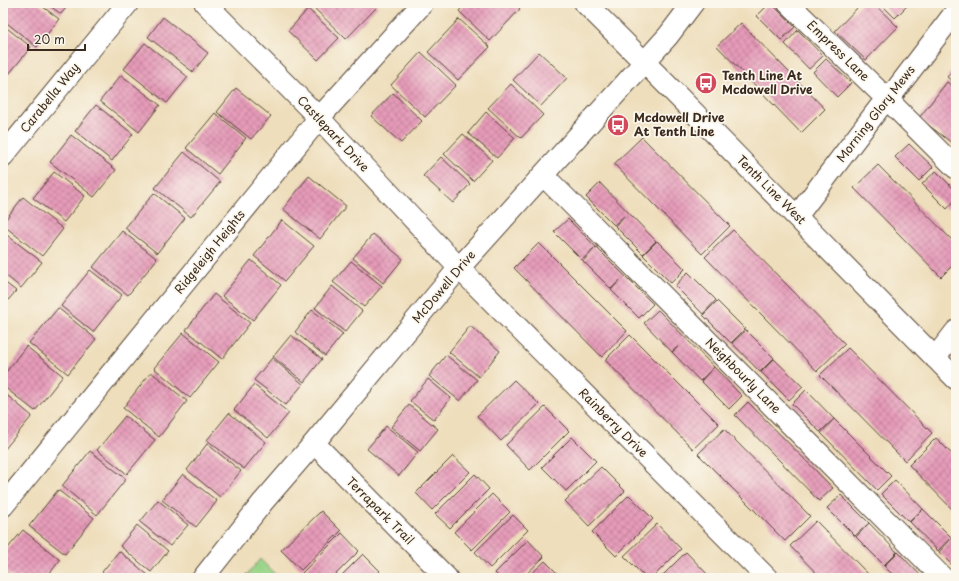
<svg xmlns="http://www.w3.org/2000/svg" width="959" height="581" viewBox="0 0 959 581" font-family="'Playpen Sans',sans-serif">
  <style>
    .green { fill: #98d387; stroke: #6a7e52 }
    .building { fill: url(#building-cross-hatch) }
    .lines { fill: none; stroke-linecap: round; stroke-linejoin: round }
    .minor-casing { stroke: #564536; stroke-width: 23 }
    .path { stroke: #564536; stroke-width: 2.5; stroke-dasharray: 1 3; stroke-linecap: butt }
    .minor { stroke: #fff; stroke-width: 21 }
    .labels { text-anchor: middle; stroke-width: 3.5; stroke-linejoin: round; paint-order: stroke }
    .street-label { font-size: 12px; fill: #3b2a1e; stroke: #fbf7ec }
    .poi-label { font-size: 12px; font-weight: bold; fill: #3b2a1e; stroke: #fbf7ec; text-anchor: start }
  </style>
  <defs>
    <pattern id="building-cross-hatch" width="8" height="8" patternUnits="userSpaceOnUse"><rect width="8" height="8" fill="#e69bb9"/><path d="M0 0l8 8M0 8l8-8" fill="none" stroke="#bc7f96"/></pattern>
  </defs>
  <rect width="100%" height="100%" fill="#fbf7ec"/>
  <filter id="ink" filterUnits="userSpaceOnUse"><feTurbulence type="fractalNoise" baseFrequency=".025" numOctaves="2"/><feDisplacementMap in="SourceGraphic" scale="8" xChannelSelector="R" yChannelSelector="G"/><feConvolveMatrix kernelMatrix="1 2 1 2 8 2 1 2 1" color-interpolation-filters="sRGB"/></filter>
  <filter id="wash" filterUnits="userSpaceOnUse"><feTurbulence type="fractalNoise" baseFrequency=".012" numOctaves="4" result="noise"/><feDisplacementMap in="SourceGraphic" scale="16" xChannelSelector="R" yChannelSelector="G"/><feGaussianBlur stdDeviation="0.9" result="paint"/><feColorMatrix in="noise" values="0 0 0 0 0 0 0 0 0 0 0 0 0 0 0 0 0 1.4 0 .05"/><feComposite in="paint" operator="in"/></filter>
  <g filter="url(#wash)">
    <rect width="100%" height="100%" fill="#eedebc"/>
    <path class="green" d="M260,559L279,578H251L248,574Z"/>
    <g id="blocks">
      <path class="building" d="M3,3H38L59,19L37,47L3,20Z
        M46,3H70L61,14Z
        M312,3H374L378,6L346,39L311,5Z
        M466,3H514L520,9L490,41L459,11Z
        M770,3H771L795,27L781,40L757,16Z
        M862,3H873L898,27L866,60L835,31Z
        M880,3H910L895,18Z
        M308,9L339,38L318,60L288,31Z
        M163,17L208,53L193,72L148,37Z
        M459,19L490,47L458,80L428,52Z
        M741,23L825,109L801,133L717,46Z
        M3,25L31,47L9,74L3,70Z
        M798,30L823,56L809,69L785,44Z
        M145,43L188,77L167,103L124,69Z
        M421,52L456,85L425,117L391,85Z
        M539,52L567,78L541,106L513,80Z
        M826,59L851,83L837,97L813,72Z
        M956,66V84L947,77Z
        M121,75L160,105L139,132L100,101Z
        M947,82L956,89V138L952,143L919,118Z
        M511,84L543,115L521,138L488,108Z
        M236,88L271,116L251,139L217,112Z
        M393,93L422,121L401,143L371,116Z
        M96,105L133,134L112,161L75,131Z
        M486,112L515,138L497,158L468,133Z
        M215,113L246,138L218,174L186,148Z
        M463,134L492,160L473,181L444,154Z
        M71,135L116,170L94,197L50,162Z
        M642,137L730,226L702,254L614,164Z
        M909,144L933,167L919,181L895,157Z
        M184,152L220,182L191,217L155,188Z
        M441,157L470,184L453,203L423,176Z
        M878,165L956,244V262L941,277L854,188Z
        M936,171L956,191V199L947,209L922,184Z
        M54,172L85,196L64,222L33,198Z
        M309,176L346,206L320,239L283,209Z
        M600,183L656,241L643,254L615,226L624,216L614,225L586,197Z
        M154,193L185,218L157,253L125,228Z
        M23,197L63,229L42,256L3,225V223Z
        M568,219L596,247L582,260L554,232Z
        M282,220L314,246L285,281L254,256Z
        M733,230L845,344L817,371L705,257Z
        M122,231L157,259L128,295L93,267Z
        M3,232L42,262L21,288L3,273Z
        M373,234L403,259L383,283L353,258Z
        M657,241L685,269L671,283L643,255Z
        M539,243L627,331L602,357L514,268Z
        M596,247L653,304L639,318L611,290L620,280L611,289L583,261Z
        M251,260L281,285L253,320L222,296Z
        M351,261L382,286L364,307L333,282Z
        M90,270L122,295L93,332L61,306Z
        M688,272L716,300L703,314L675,286Z
        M3,281L16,291L3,306Z
        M332,286L362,311L345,332L315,308Z
        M214,294L250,323L222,359L186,330Z
        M717,301L745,329L731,343L703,315Z
        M58,308L96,339L68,374L29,343Z
        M312,310L343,334L325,356L295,332Z
        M658,310L714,367L700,381L672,352L679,346L672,352L644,323Z
        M470,326L500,351L479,377L449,352Z
        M746,330L774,358L760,372L732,343Z
        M183,333L219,362L190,398L154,368Z
        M291,335L322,359L304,382L273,357Z
        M630,335L719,424L693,449L605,360Z
        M26,346L63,376L35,411L3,386V376Z
        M848,348L932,433L905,461L820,375Z
        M446,355L477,380L460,401L429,376Z
        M272,358L303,384L286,405L254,380Z
        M774,359L803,387L789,400L761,372Z
        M714,367L742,396L729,409L701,381Z
        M151,372L187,401L159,437L123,408Z
        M428,379L451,398L434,420L410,401Z
        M514,380L539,404L501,441L477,416Z
        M254,385L289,413L268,438L234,410Z
        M806,390L834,419L820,432L792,404Z
        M3,392L32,416L4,450L3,449Z
        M748,402L833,488L819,501L735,415Z
        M409,405L438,429L420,451L391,427Z
        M545,407L569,431L530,470L506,445Z
        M229,413L266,442L244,469L207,440Z
        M125,416L155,440L127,474L97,450Z
        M834,419L891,476L877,490L821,433Z
        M386,426L418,452L399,476L367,449Z
        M724,429L810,516L785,541L698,454Z
        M572,437L596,461L566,491L542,467Z
        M936,438L956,458V513L909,465Z
        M207,444L241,471L220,497L187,470Z
        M90,451L126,479L97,515L62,486Z
        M453,456L470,472L432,510L416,493Z
        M601,467L625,491L589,526L565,501Z
        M183,474L217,501L196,527L162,500Z
        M475,474L489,489L450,528L435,514Z
        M895,480L923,509L909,522L881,494Z
        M58,490L94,518L65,554L29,526Z
        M492,494L510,512L472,550L454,532Z
        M629,495L653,519L616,556L592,532Z
        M841,495L869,523L855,536L827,508Z
        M158,500L188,525L170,546L140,522Z
        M923,509L951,537L938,551L910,522Z
        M321,511L341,531L301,570L281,550Z
        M513,515L528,530L490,568L475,552Z
        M816,521L872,578H821L790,546Z
        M869,523L897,552L884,565L856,537Z
        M657,524L681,549L652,578H646L624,556Z
        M137,525L168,551L151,572L120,546Z
        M23,530L60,560L46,578H13L3,570V554Z
        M342,533L359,551L332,578H307L302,573Z
        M952,538L956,542V569L939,552Z
        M528,540L544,557L522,578H500L495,573Z
        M119,551L148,575L146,578H109L102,572Z
        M686,552L710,577L709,578H660Z
        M898,552L923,578H896L884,566Z
        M363,554L380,571L373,578H339Z
        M545,561L562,578H527Z"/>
    </g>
  </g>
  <g filter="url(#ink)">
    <use href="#blocks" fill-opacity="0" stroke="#564536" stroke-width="1"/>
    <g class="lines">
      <g class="minor-casing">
        <path id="minor" d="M205,3L319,118L459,268L767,578
          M585,3L665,83L956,379
          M788,3L888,100L956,168
          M3,156L128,3
          M543,175L943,578
          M797,216L879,108L888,100L956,11
          M935,358L956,331
          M314,443L447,578
          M3,506L319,118L423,3
          M203,578L263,502L314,443L459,268L668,36L693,3"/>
      </g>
      <path class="path" d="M245,574L248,578"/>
      <use href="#minor" class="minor"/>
    </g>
  </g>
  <defs>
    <g id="bus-disc" transform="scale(1.15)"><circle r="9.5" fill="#d1495b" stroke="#fbf7ec"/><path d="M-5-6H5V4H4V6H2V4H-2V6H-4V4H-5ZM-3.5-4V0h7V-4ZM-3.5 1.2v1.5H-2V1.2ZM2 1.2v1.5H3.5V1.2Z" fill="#fff"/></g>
  </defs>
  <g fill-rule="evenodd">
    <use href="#bus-disc" x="706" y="83"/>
    <use href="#bus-disc" x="618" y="125"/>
  </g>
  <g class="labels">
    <g class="street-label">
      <text transform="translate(838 51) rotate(44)" y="4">Empress Lane</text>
      <text transform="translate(50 98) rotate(-51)" y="4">Carabella Way</text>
      <text transform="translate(876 114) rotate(-52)" y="4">Morning Glory Mews</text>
      <text transform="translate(333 134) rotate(47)" y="4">Castlepark Drive</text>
      <text transform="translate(771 190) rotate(45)" y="4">Tenth Line West</text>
      <text transform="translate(210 252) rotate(-51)" y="4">Ridgeleigh Heights</text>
      <text transform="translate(444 287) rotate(-50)" y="4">McDowell Drive</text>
      <text transform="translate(743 376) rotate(45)" y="4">Neighbourly Lane</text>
      <text transform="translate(613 423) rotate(45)" y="4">Rainberry Drive</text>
      <text transform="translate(380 511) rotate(45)" y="4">Terrapark Trail</text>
    </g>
    <g class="poi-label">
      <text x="722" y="80">Tenth Line At<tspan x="722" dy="14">Mcdowell Drive</tspan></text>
      <text x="634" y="122">Mcdowell Drive<tspan x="634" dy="14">At Tenth Line</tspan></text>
    </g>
  </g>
  <rect width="959" height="581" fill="none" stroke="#fbf7ec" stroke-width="16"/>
  <path d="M28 44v6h57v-6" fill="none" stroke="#3b2a1e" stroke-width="2"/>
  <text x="34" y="44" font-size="12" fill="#3b2a1e" stroke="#fbf7ec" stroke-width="3" paint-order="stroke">20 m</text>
</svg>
